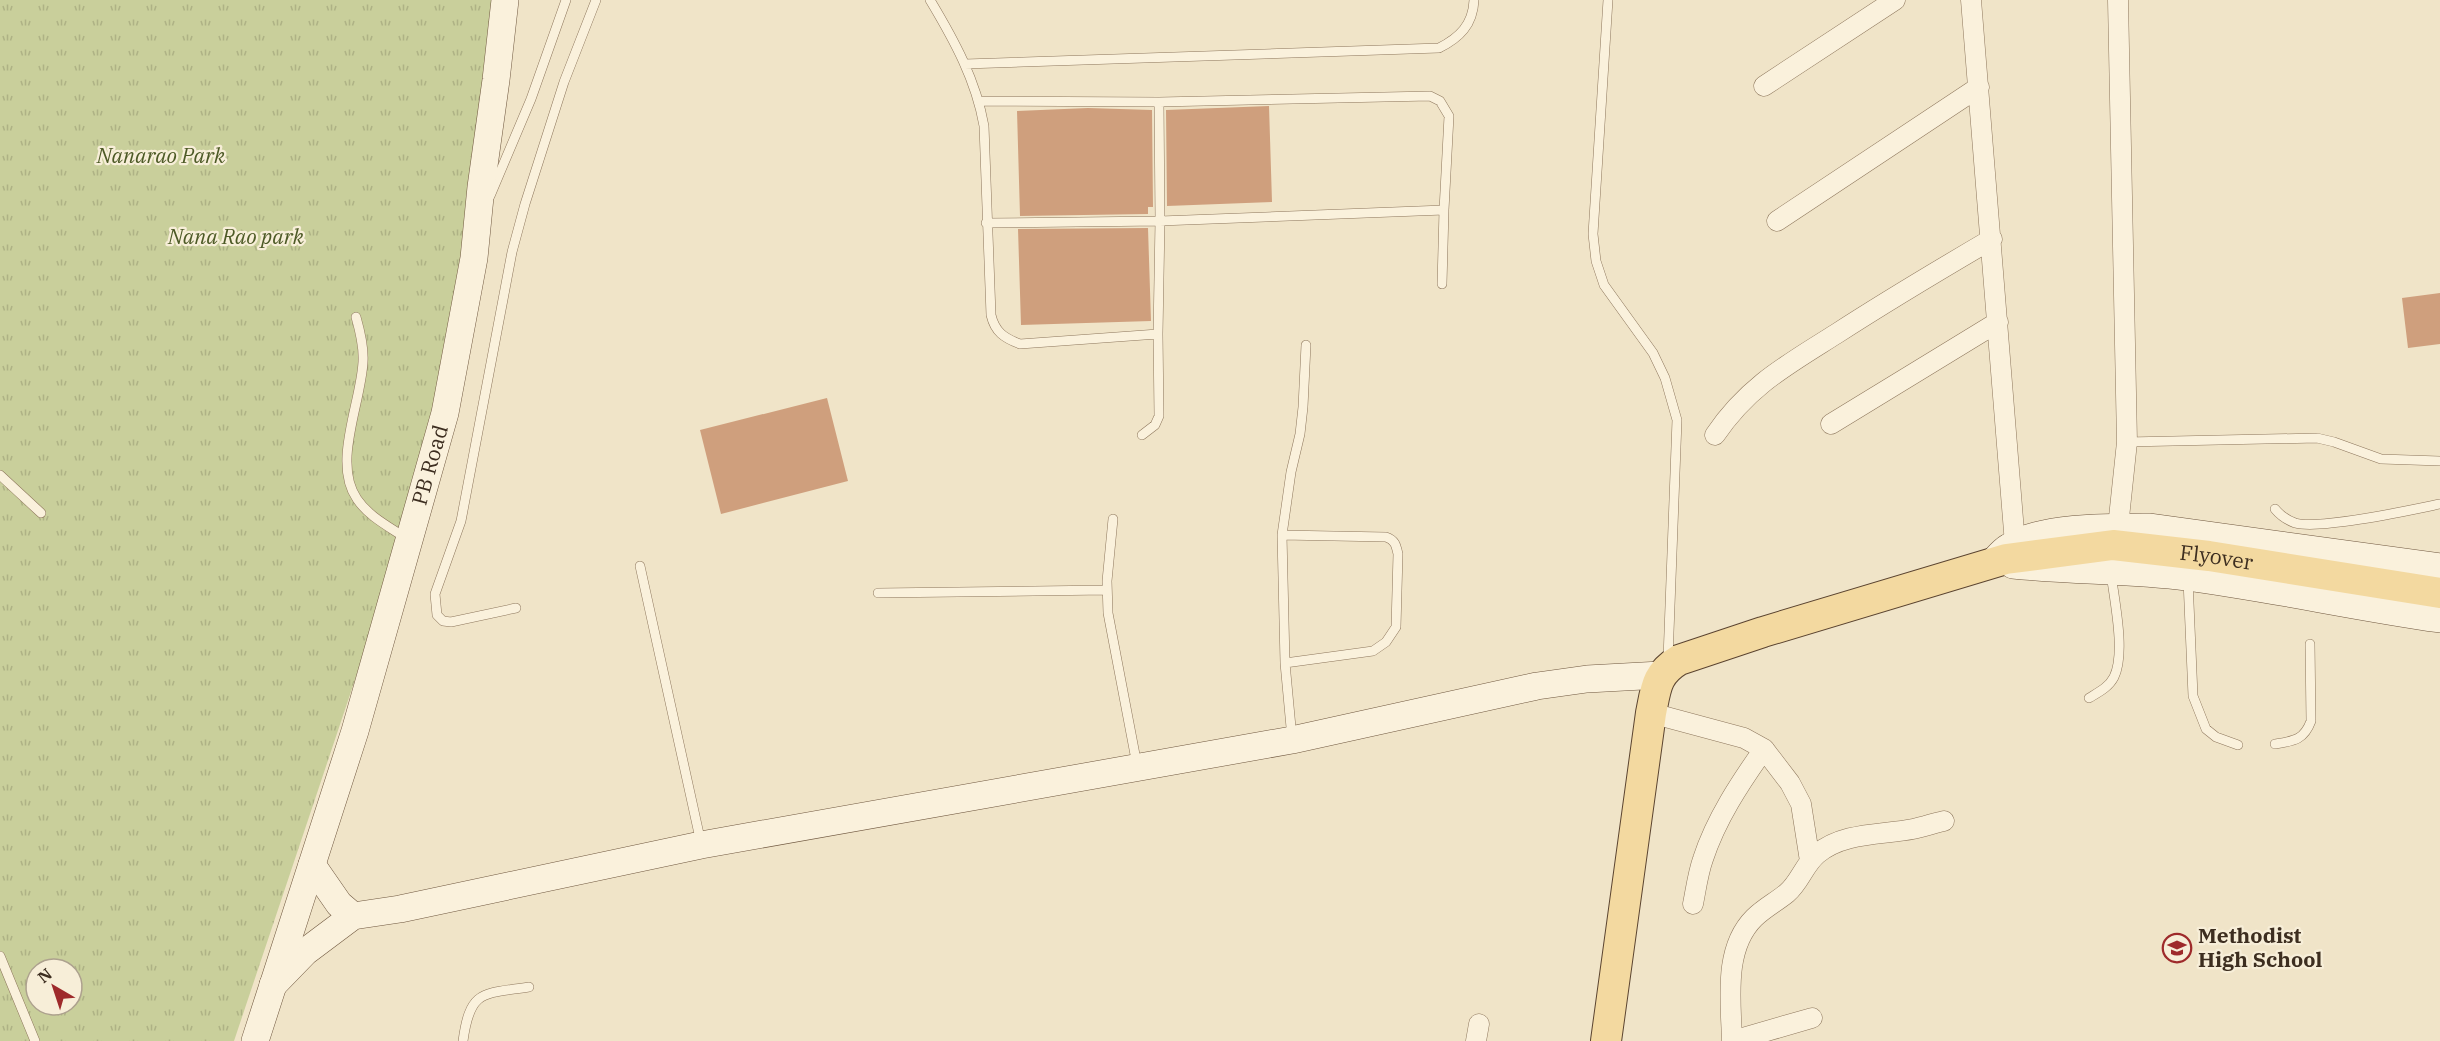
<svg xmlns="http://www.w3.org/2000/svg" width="2440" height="1041" viewBox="0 0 2440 1041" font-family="'IBM Plex Serif',serif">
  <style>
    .park { fill: url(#park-tufts); fill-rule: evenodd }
    .building { fill: #cf9f7d }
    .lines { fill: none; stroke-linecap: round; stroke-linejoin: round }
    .lane-casing { stroke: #8d765c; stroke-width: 10 }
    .street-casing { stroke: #8d765c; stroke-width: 21 }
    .secondary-casing { stroke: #6f573f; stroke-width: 28 }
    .primary-casing { stroke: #5b4430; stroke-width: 32 }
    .lane { stroke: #faf1dc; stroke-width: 9 }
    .street { stroke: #faf1dc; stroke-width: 20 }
    .secondary { stroke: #faf1dc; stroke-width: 27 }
    .primary { stroke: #f3d9a0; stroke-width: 30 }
    .labels { text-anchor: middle; stroke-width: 4.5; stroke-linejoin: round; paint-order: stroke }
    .park-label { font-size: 21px; font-style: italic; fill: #4d5a26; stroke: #f7eed8 }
    .street-label { font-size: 21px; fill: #3d2e20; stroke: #f7eed8 }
    .poi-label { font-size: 21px; font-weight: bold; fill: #3d2e20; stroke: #f7eed8; text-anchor: start }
  </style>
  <defs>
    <pattern id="park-tufts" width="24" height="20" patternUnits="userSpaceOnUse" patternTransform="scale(1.5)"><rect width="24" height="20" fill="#c9cf9b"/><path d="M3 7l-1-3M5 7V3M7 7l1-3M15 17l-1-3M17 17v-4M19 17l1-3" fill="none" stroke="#aeb285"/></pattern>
  </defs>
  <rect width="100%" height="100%" fill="#f0e4c8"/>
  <path class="park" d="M0,0H503L448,402L234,1041H0ZM36,969H72V1005H36Z"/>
  <path class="building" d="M1269,106L1272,202L1167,206L1166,110Z
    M1088,108L1152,110L1153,207H1148V214L1020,216L1017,111Z
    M1148,228L1151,321L1021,325L1018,229Z
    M2440,293V344L2408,348L2402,298Z
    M827,398L848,481L721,514L700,430Z"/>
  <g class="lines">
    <g class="lane-casing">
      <path id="lane" d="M930,0C954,40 976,80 984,126L991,315C995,332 1004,338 1020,344L1158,334L1160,221L1159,102L980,101
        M1608,0L1593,234L1596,261L1604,285L1653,353L1665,378L1677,420L1668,659
        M965,64L1439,48C1459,38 1473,25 1474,0
        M1159,102L1430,96L1440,101L1449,116L1444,210
        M490,196L531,99L566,0
        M986,223L1160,221L1444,210L1442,284
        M356,317C360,331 364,347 363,362C361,403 332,463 357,499C369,517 390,527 407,539
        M1142,435L1155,425L1159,416L1158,334
        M2127,442L2317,438L2334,442L2381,459L2440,461
        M0,475L41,513
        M2275,509C2280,515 2287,520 2295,523C2320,530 2411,510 2440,504
        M1113,519L1107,581L1108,613L1137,765
        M1282,535L1386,537C1395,540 1396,545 1398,554L1396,627L1386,642L1373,651L1285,663
        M640,566L701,843
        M2188,580L2193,696L2206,729L2216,737L2238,745
        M878,593L1107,590
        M516,608L451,622L443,621L437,615L435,594L461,521L512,252L525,204L564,82L596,0
        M2089,698C2099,692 2109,687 2114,677C2126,653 2114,599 2111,573
        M1292,738L1285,663L1282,535L1291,472L1300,434L1303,407L1306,345
        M2275,744C2294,741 2304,740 2311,721L2310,644
        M0,956L35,1041
        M463,1041C470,989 483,994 529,987"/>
    </g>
    <g class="street-casing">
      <path id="street" d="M1971,0L2015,544
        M1764,86L1895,0
        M1777,221L1979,87
        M1831,424L1998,322
        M1715,435C1748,386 1787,365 1836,334C1887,301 1939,270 1992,239
        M2118,527L2127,442L2118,0
        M1651,713L1744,738L1764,749L1790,783L1801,804L1810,861
        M1693,904C1696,889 1698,873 1703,859C1716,819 1740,783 1764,749
        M1476,1041L1479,1024
        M1732,1041C1731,1001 1723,949 1754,918C1764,908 1776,902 1787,893C1800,882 1804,865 1817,854C1843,832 1882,835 1913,829C1924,827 1934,823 1944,821
        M1732,1041L1812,1018"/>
    </g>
    <g class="secondary-casing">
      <g id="secondary">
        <path d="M1992,563C1997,558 2002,551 2009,547C2040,526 2112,527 2150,527L2440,567"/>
        <path d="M2013,565C2071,571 2129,570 2187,577C2271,588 2355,607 2440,619"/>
        <path d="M312,865L339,904L353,916"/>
        <path d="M273,985L305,952L353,916L400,909L701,845L1292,740L1537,686L1587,679L1661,675"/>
        <path id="s1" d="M255,1041L355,731L445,413L474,258L481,187L496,80L505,0"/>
      </g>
    </g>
    <g class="primary-casing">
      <g id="primary">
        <path id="s2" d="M1606,1041L1651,713C1656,688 1656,674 1679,660L1763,632L2006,559L2113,545L2209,556L2440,593"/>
      </g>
    </g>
    <use href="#lane" class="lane"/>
    <use href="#street" class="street"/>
    <use href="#secondary" class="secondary"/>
    <use href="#primary" class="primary"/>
  </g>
  <defs>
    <g id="school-ring" transform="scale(1.5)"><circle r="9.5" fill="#f7eed8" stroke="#9e2a2b" stroke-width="1.5"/><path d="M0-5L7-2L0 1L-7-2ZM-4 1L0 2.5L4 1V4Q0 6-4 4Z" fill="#9e2a2b"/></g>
  </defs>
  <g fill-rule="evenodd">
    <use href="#school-ring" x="2177" y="948"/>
  </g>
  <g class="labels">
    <g class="park-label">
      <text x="161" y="163">Nanarao Park</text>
      <text x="236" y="244">Nana Rao park</text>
    </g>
    <g class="street-label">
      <text dy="7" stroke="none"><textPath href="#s1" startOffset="602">PB Road</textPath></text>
      <text dy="7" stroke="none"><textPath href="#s2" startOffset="948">Flyover</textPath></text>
    </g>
    <g class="poi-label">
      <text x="2198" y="943">Methodist<tspan x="2198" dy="24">High School</tspan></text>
    </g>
  </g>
  <g transform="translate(54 987) rotate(321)"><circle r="28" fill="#f7eed8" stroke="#ada18e" stroke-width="1.5"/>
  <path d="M0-4.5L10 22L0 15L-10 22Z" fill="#9e2a2b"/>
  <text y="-9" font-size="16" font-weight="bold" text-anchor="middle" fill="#3d2e20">N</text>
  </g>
</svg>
